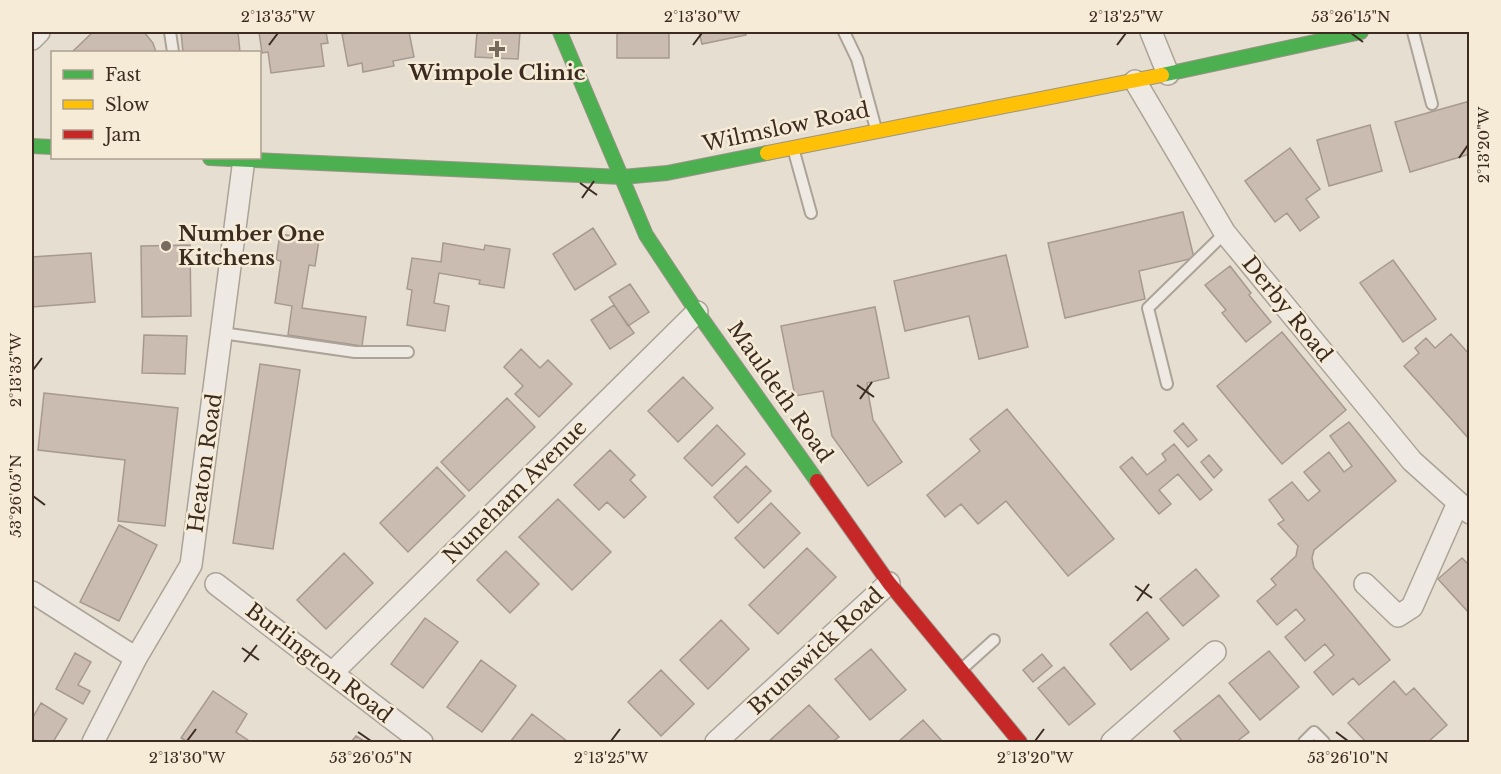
<svg xmlns="http://www.w3.org/2000/svg" width="1501" height="774" viewBox="0 0 1501 774" font-family="'Libre Baskerville',serif">
  <style>
    .building { fill: #cabcb1; stroke: #a7998f; stroke-width: 1.5 }
    .lines { fill: none; stroke-linecap: round; stroke-linejoin: round }
    .lane-casing { stroke: #aca398; stroke-width: 14 }
    .street-casing { stroke: #aca398; stroke-width: 24 }
    .fast-casing { stroke: #9b9388; stroke-width: 16 }
    .slow-casing { stroke: #9b9388; stroke-width: 16 }
    .jam-casing { stroke: #9b9388; stroke-width: 16 }
    .lane { stroke: #eee9e2; stroke-width: 10 }
    .street { stroke: #eee9e2; stroke-width: 21 }
    .fast { stroke: #4caf50; stroke-width: 14 }
    .slow { stroke: #ffc107; stroke-width: 14 }
    .jam { stroke: #c62828; stroke-width: 14 }
    .ticks { fill: none; stroke: #3b2b20; stroke-width: 2 }
    .poi-dot { fill: #776a5e; stroke: #f6ebd7; stroke-width: 2 }
    .labels { text-anchor: middle; stroke-width: 5; stroke-linejoin: round; paint-order: stroke }
    .poi-label { font-size: 21px; font-weight: bold; fill: #3b2b20; stroke: #f6ebd7 }
    .street-label { font-size: 21px; fill: #3b2b20; stroke: #f6ebd7 }
    .neatline { fill: none; stroke: #3b2b20; stroke-width: 2 }
    .ticks-label { font-size: 15px; text-anchor: middle; fill: #3b2b20 }
  </style>
  <rect width="100%" height="100%" fill="#e6ded0"/>
  <path class="building" d="M93,32H144L153,43L156,52H72Z
    M181,32H238L240,52H183Z
    M259,32H326L328,43L321,44L324,66L271,73L268,52L262,53Z
    M357,32H409L414,57L393,61L394,66L363,72L362,63L348,66L342,34Z
    M477,32H520L518,59L475,57Z
    M617,32H669V58H617Z
    M699,32H745L746,35L702,44Z
    M1470,101V154L1410,172L1395,122Z
    M1370,125L1382,171L1329,186L1317,140Z
    M1290,148L1320,189L1306,199L1319,217L1300,231L1287,213L1275,222L1245,181Z
    M1183,212L1194,258L1139,271L1145,299L1065,318L1048,243Z
    M593,228L616,264L575,290L553,254Z
    M280,234L319,240L315,266L309,265L302,308L366,317L362,346L288,335L292,306L275,303L281,261L276,260Z
    M443,243L484,250L485,245L510,249L504,288L479,284L480,280L439,273L434,303L449,306L445,331L407,325L412,290L407,289L412,258L441,262Z
    M190,245L191,316L142,317L141,246Z
    M91,253L95,302L32,307V257Z
    M1006,255L1028,347L979,359L969,316L905,331L894,281Z
    M1393,260L1436,319L1403,342L1360,283Z
    M1230,266L1251,293L1249,295L1271,322L1246,342L1222,313L1226,310L1205,285Z
    M630,284L649,312L628,326L609,297Z
    M614,305L634,333L610,349L591,320Z
    M875,307L889,378L867,383L869,398L873,420L902,462L868,486L832,436L823,391L795,396L781,326Z
    M1282,332L1346,410L1282,464L1217,386Z
    M1451,334L1470,355V440L1404,366L1419,353L1415,348L1426,338L1435,348Z
    M144,335L187,336L185,374L142,373Z
    M521,349L540,368L548,360L572,384L539,417L515,394L523,386L504,367Z
    M260,364L300,370L273,549L233,543Z
    M683,377L713,408L678,442L648,411Z
    M44,393L178,408L165,526L118,521L125,460L38,450Z
    M507,398L535,427L469,491L441,462Z
    M1007,409L1114,539L1068,576L1006,501L978,524L961,504L945,517L927,495L980,451L970,439Z
    M1349,422L1396,481L1314,550L1312,558L1314,568L1390,660L1359,685L1353,678L1333,695L1314,672L1334,655L1325,644L1305,661L1285,637L1305,620L1296,609L1277,625L1257,601L1276,585L1271,579L1296,556L1298,546L1278,524L1284,520L1269,500L1292,482L1308,501L1320,491L1304,472L1329,452L1344,472L1352,466L1330,436Z
    M1183,423L1197,440L1188,447L1174,431Z
    M717,425L745,454L712,486L684,458Z
    M1174,444L1212,490L1200,500L1178,474L1159,490L1171,504L1159,514L1120,467L1132,457L1147,475L1166,460L1162,454Z
    M610,450L635,475L630,480L646,497L624,518L607,502L599,510L574,485Z
    M1209,455L1222,470L1214,478L1201,462Z
    M746,466L771,491L738,523L714,497Z
    M437,467L465,496L408,552L380,523Z
    M558,499L611,552L572,590L519,537Z
    M771,503L800,533L764,568L735,538Z
    M119,525L157,545L119,621L80,602Z
    M807,548L836,577L778,634L749,605Z
    M506,551L539,584L510,613L477,580Z
    M344,553L373,583L326,629L297,600Z
    M1462,558L1470,566V614L1438,579Z
    M1196,569L1219,596L1183,626L1160,599Z
    M1147,612L1169,639L1131,670L1110,644Z
    M425,618L458,642L423,688L391,664Z
    M721,620L749,649L708,689L680,660Z
    M871,649L906,690L870,720L835,679Z
    M1269,651L1299,687L1260,720L1229,683Z
    M75,653L91,662L78,685L90,691L83,704L56,689Z
    M1042,654L1052,666L1033,682L1023,670Z
    M481,660L516,686L482,732L447,707Z
    M1064,667L1095,704L1069,725L1038,688Z
    M661,670L694,704L661,736L628,702Z
    M1394,681L1406,695L1414,688L1447,725L1428,742H1366L1348,723Z
    M213,691L247,714L236,732L248,740L246,742H188L181,738Z
    M1219,695L1249,732L1236,742H1183L1174,731Z
    M41,703L67,719L53,742H38L32,739V719Z
    M809,705L839,737L832,742H768Z
    M532,714L567,741L565,742H510Z
    M923,720L943,742H898Z
    M356,736L366,742H351Z"/>
  <g class="lines">
    <g class="lane-casing">
      <path id="lane" d="M170,32L173,52
        M844,32L857,59L876,129
        M1413,32L1432,104
        M793,148L811,213
        M222,333L355,352H408
        M1167,384L1148,308L1225,233
        M963,668L994,640
        M1304,742L1314,732L1324,742"/>
    </g>
    <g class="street-casing">
      <path id="street" d="M1151,32L1168,74
        M32,39L39,32
        M1135,81L1225,233L1412,461L1470,513
        M216,584L422,742
        M1365,584L1398,616L1412,607L1458,503
        M32,592L136,658
        M332,673L697,312
        M93,742L136,658L191,565L244,159
        M716,742L889,583
        M1112,742L1215,652"/>
    </g>
    <g class="fast-casing">
      <path id="fast" d="M560,32L646,235L697,312L817,481
        M1162,75L1361,32
        M32,146L52,147
        M210,158L622,177L667,173L767,153"/>
    </g>
    <g class="slow-casing">
      <path id="slow" d="M767,153L1162,75"/>
    </g>
    <g class="jam-casing">
      <path id="jam" d="M817,481L889,583L1020,742"/>
    </g>
    <use href="#lane" class="lane"/>
    <use href="#street" class="street"/>
    <use href="#fast" class="fast"/>
    <use href="#slow" class="slow"/>
    <use href="#jam" class="jam"/>
  </g>
  <path class="ticks" d="M1351,33L1363,42M269,45L278,33M693,45L702,33M1117,45L1126,33M1459,158L1468,145M580,183L597,195M582,198L594,181M33,370L42,358M857,385L874,397M860,399L872,382M33,496L45,505M1135,586L1152,598M1137,601L1149,584M242,648L259,660M244,662L257,645M358,732L371,741M1336,732L1348,741M187,741L196,729M611,741L620,729M1035,741L1044,729"/>
  <g class="poi-dot">
    <path d="M494 40h6v6h6v6h-6v6h-6v-6h-6v-6h6z"/>
    <circle cx="166" cy="246" r="6"/>
  </g>
  <g class="labels">
    <g class="poi-label">
      <text x="497" y="80">Wimpole Clinic</text>
      <text x="178" y="241" text-anchor="start">Number One<tspan x="178" dy="24">Kitchens</tspan></text>
    </g>
    <g class="street-label">
      <text transform="translate(786 127) rotate(-12)" y="7">Wilmslow Road</text>
      <text transform="translate(1287 309) rotate(51)" y="7">Derby Road</text>
      <text transform="translate(780 392) rotate(55)" y="7">Mauldeth Road</text>
      <text transform="translate(205 463) rotate(-82)" y="7">Heaton Road</text>
      <text transform="translate(515 492) rotate(-45)" y="7">Nuneham Avenue</text>
      <text transform="translate(816 651) rotate(-43)" y="7">Brunswick Road</text>
      <text transform="translate(319 663) rotate(38)" y="7">Burlington Road</text>
    </g>
  </g>
  <rect width="1501" height="774" fill="none" stroke="#f6ebd7" stroke-width="66"/>
  <rect x="51" y="51" width="210" height="108" fill="#f6ebd7" stroke="#ab9e8e" stroke-width="1.5"/>
  <rect x="63" y="70" width="30" height="9" fill="#4caf50" stroke="#ab9e8e" stroke-width="1.5"/>
  <text x="105" y="81" font-size="18" fill="#3b2b20">Fast</text>
  <rect x="63" y="100" width="30" height="9" fill="#ffc107" stroke="#ab9e8e" stroke-width="1.5"/>
  <text x="105" y="111" font-size="18" fill="#3b2b20">Slow</text>
  <rect x="63" y="130" width="30" height="9" fill="#c62828" stroke="#ab9e8e" stroke-width="1.5"/>
  <text x="105" y="141" font-size="18" fill="#3b2b20">Jam</text>
  <rect x="33" y="33" width="1435" height="708" class="neatline"/>
  <g class="ticks-label">
    <text x="278" y="22">2°13'35"W</text>
    <text x="702" y="22">2°13'30"W</text>
    <text x="1126" y="22">2°13'25"W</text>
    <text x="1351" y="22">53°26'15"N</text>
    <text transform="translate(1484 145) rotate(-90)" y="5">2°13'20"W</text>
    <text transform="translate(16 370) rotate(-90)" y="5">2°13'35"W</text>
    <text transform="translate(16 496) rotate(-90)" y="5">53°26'05"N</text>
    <text x="187" y="763">2°13'30"W</text>
    <text x="371" y="763">53°26'05"N</text>
    <text x="611" y="763">2°13'25"W</text>
    <text x="1035" y="763">2°13'20"W</text>
    <text x="1348" y="763">53°26'10"N</text>
  </g>
</svg>
